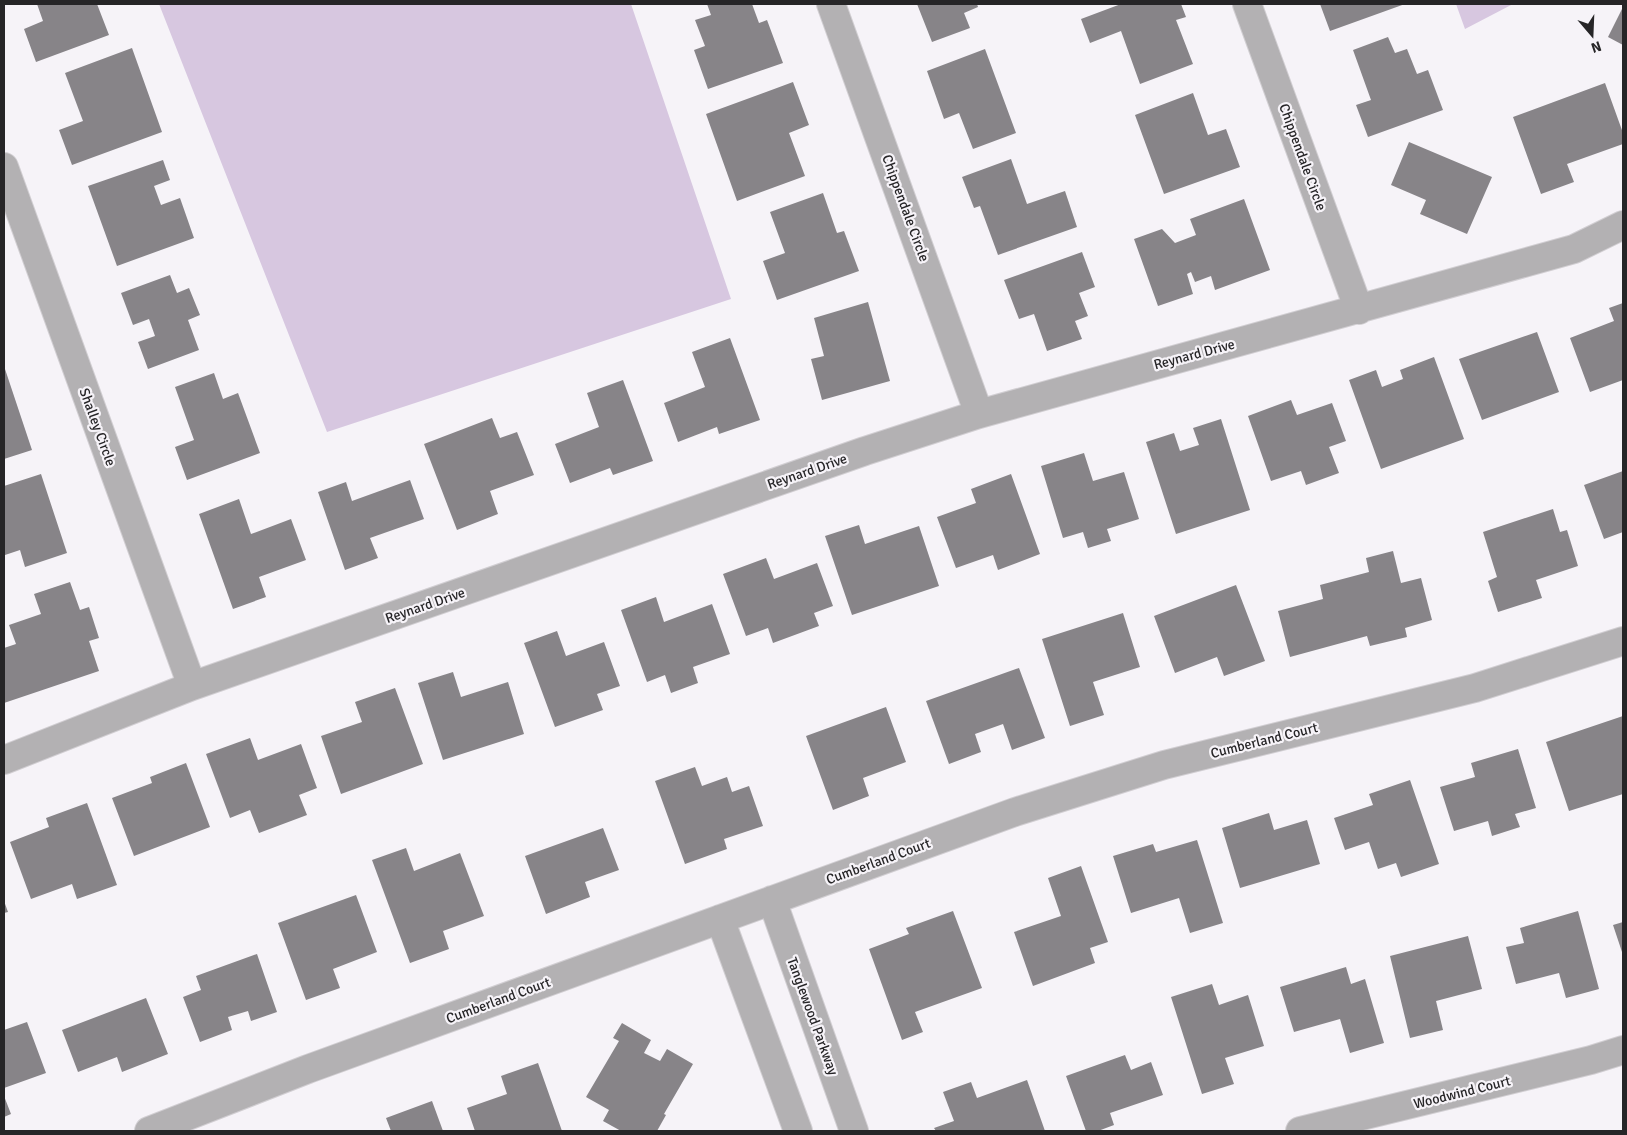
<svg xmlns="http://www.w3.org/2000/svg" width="1627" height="1135" viewBox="0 0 1627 1135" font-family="Signika,sans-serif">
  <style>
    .green { fill: #d7c7e0 }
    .building { fill: #878488 }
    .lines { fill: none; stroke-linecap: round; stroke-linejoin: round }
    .street-casing { stroke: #d1ced2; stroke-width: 30 }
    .street { stroke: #b3b1b3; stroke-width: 28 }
    .labels { text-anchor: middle; stroke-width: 4.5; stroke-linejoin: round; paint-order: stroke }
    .street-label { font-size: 14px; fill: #262527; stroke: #f6f3f8 }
  </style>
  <rect width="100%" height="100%" fill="#f6f3f8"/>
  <path class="green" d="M159,4H631L731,299L327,432Z
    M1456,4H1513L1465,29Z"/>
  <path class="building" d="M37,4H97L109,35L36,62L24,29L43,21Z
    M707,4H752L759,23L767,20L783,63L708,89L694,50L705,46L695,20L711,15Z
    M917,4H977L978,7L964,13L970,28L932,42Z
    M1121,4H1181L1186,17L1176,20L1193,64L1140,84L1121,31L1090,43L1081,19Z
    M1320,4H1405L1330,31Z
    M1623,7V45L1608,37Z
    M1388,37L1395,53L1407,49L1417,74L1428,70L1443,110L1368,137L1356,105L1371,100L1353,50Z
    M132,48L162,132L72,165L59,130L83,121L65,73Z
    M985,49L1016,133L973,149L959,113L944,119L927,71Z
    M793,82L809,125L789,133L805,176L737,201L706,114Z
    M1605,83L1623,133V144L1567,164L1574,182L1541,194L1513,117Z
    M1193,93L1208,135L1226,129L1240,167L1164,194L1135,115Z
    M1409,142L1492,177L1467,234L1420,214L1426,200L1391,185Z
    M1011,159L1027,204L1065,191L1077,227L998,255L980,206L974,208L962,177Z
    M163,160L170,180L154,186L161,205L180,198L194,238L117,266L88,186Z
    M823,193L837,233L844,231L859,271L777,300L763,261L785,253L770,212Z
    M1244,199L1270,270L1215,290L1211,276L1195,282L1191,272L1187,274L1193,294L1158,306L1134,239L1162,229L1175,243L1196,235L1190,219Z
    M1082,252L1095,287L1079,293L1088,316L1075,321L1082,339L1047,351L1034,314L1019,319L1004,280Z
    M170,275L177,293L189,288L200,315L188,320L199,350L148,369L138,342L155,336L149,319L133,325L121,293Z
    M868,302L890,381L822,400L811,359L824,356L814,318Z
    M1623,303V380L1590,392L1570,338L1614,321L1609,308Z
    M1537,332L1559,392L1482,420L1459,359Z
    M730,338L760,420L719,434L717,427L678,442L664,403L705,387L692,352Z
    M1434,357L1464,439L1381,469L1349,380L1376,370L1382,387L1403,379L1400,370Z
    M4,366L32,450L4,459Z
    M214,373L223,399L238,393L260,453L187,480L175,447L194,440L175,387Z
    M623,380L653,461L613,475L610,468L570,483L555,444L599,427L587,393Z
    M1291,400L1297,415L1332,403L1346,441L1329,447L1339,473L1306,485L1301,471L1271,481L1248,416Z
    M492,418L500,438L517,432L534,475L490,491L498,514L457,530L424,444Z
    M1221,419L1250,510L1176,534L1146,442L1174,433L1180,451L1199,445L1193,428Z
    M1084,453L1093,481L1124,472L1139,519L1107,529L1111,541L1088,548L1083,532L1063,538L1041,466Z
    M1623,471V532L1604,539L1584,485Z
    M41,474L67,553L25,567L20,550L5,555L4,552V486Z
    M1011,474L1040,554L998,570L993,555L956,568L937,517L976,503L971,489Z
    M410,480L424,519L370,538L378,558L345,570L318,492L346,482L352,501Z
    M239,499L251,534L291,519L306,560L259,577L266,597L233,609L199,514Z
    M1553,509L1560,532L1567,530L1578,566L1536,580L1542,598L1498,612L1488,581L1497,577L1483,532Z
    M859,525L865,544L919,526L939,586L852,615L825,536Z
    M1393,551L1401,583L1421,578L1432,620L1405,628L1407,637L1370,646L1367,636L1290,657L1278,611L1323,599L1320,585L1369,572L1366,558Z
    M766,558L774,579L817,563L833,606L814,613L819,626L773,643L768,628L746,636L723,574Z
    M70,582L80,610L89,607L99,638L89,641L99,671L4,703V648L16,644L9,625L41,614L34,594Z
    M1236,585L1265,661L1224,676L1217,657L1175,673L1154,616Z
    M656,597L664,622L712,604L730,654L693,667L698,683L671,693L665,675L647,682L621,610Z
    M1123,613L1140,667L1093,682L1104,715L1070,726L1042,639Z
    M557,631L566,656L604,642L620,686L597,694L603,710L555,727L524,643Z
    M1019,668L1045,738L1012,750L1003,724L975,734L981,752L949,764L926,701Z
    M453,672L461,697L508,682L524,734L443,760L418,683Z
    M395,688L423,764L341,794L321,736L362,722L355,702Z
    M886,707L906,762L863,778L869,796L833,810L806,736Z
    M1623,716V794L1569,811L1546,742Z
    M250,738L258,760L301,744L317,788L299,795L307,815L259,833L250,810L230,818L206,754Z
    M1518,749L1536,808L1515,814L1520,827L1492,836L1488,821L1454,831L1440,787L1475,777L1471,763Z
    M186,763L210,827L134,856L112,798L152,783L150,777Z
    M695,767L702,786L727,777L732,792L749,786L763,826L724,839L727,849L685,864L655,781Z
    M1410,780L1439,864L1401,877L1396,863L1378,869L1369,842L1345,850L1334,818L1373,805L1369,794Z
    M87,803L117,885L77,899L72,884L31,899L10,842L49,827L46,818Z
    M1269,813L1274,830L1307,820L1320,864L1240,888L1222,828Z
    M603,828L619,870L585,882L590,897L546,914L525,856Z
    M1197,840L1223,923L1190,933L1179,898L1131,913L1113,856L1153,844L1156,852Z
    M406,848L414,871L460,853L484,916L443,931L449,949L410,963L372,860Z
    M1081,866L1108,942L1090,948L1095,963L1033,986L1014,932L1061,916L1048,878Z
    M356,895L377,952L333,969L340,988L306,1000L278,923Z
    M4,901L8,912L4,913Z
    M953,911L982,988L915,1012L923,1032L902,1040L869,949L909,934L906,928Z
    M1578,911L1599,989L1566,998L1559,973L1516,984L1506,947L1524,943L1520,928Z
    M1623,922V955L1613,925Z
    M1468,936L1482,989L1436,1001L1443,1030L1410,1038L1390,956Z
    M257,954L277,1012L251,1021L248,1011L228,1017L232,1030L200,1042L183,997L201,990L196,976Z
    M1346,967L1351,984L1365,979L1384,1043L1350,1053L1340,1019L1294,1032L1280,987Z
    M1212,984L1219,1005L1248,995L1264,1046L1225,1058L1234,1084L1202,1094L1171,997Z
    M146,998L168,1054L122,1072L117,1057L78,1072L62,1030Z
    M27,1022L46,1073L4,1088V1030Z
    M622,1023L651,1040L644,1053L660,1061L667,1049L693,1064L664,1114L666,1115L657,1131H621L603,1121L609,1110L586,1097L619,1041L613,1038Z
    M1125,1055L1131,1070L1151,1062L1163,1095L1110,1113L1114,1125L1098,1131H1086L1066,1076Z
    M538,1063L562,1131H475L467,1108L507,1094L501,1076Z
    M1027,1080L1045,1131H936L934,1128L954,1121L943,1092L971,1082L977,1098Z
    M4,1096L11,1114L4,1117Z
    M432,1101L443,1131H391L386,1118Z"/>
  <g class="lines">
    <g class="street-casing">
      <path id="street" d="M831,4L979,414
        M1247,4L1359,310
        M4,167L192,686
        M4,760L192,686L865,451L979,414L1574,249L1623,225
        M772,900L854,1131
        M720,919L798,1131
        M149,1131L308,1069L1015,812L1164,765L1475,688L1623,641
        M1300,1131L1591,1060L1623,1050"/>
    </g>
    <use href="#street" class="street"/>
  </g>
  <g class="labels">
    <g class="street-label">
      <text transform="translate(1303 157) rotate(70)" y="5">Chippendale Circle</text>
      <text transform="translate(906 208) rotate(70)" y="5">Chippendale Circle</text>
      <text transform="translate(1194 354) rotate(-15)" y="5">Reynard Drive</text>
      <text transform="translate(98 427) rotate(70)" y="5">Shalley Circle</text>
      <text transform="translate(807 471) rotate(-19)" y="5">Reynard Drive</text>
      <text transform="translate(425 605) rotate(-19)" y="5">Reynard Drive</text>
      <text transform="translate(1264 740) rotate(-14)" y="5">Cumberland Court</text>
      <text transform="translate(878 861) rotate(-20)" y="5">Cumberland Court</text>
      <text transform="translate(498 1000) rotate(-20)" y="5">Cumberland Court</text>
      <text transform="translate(813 1016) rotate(70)" y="5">Tanglewood Parkway</text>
      <text transform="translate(1462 1092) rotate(-14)" y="5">Woodwind Court</text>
    </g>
  </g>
  <rect width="1627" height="1135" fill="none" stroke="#262527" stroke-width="10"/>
  <g transform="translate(1592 35) rotate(161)" stroke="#f6f3f8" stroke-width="4" paint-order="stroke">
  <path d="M0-4L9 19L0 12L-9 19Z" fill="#262527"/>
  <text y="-8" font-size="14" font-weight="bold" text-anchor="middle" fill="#262527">N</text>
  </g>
</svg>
